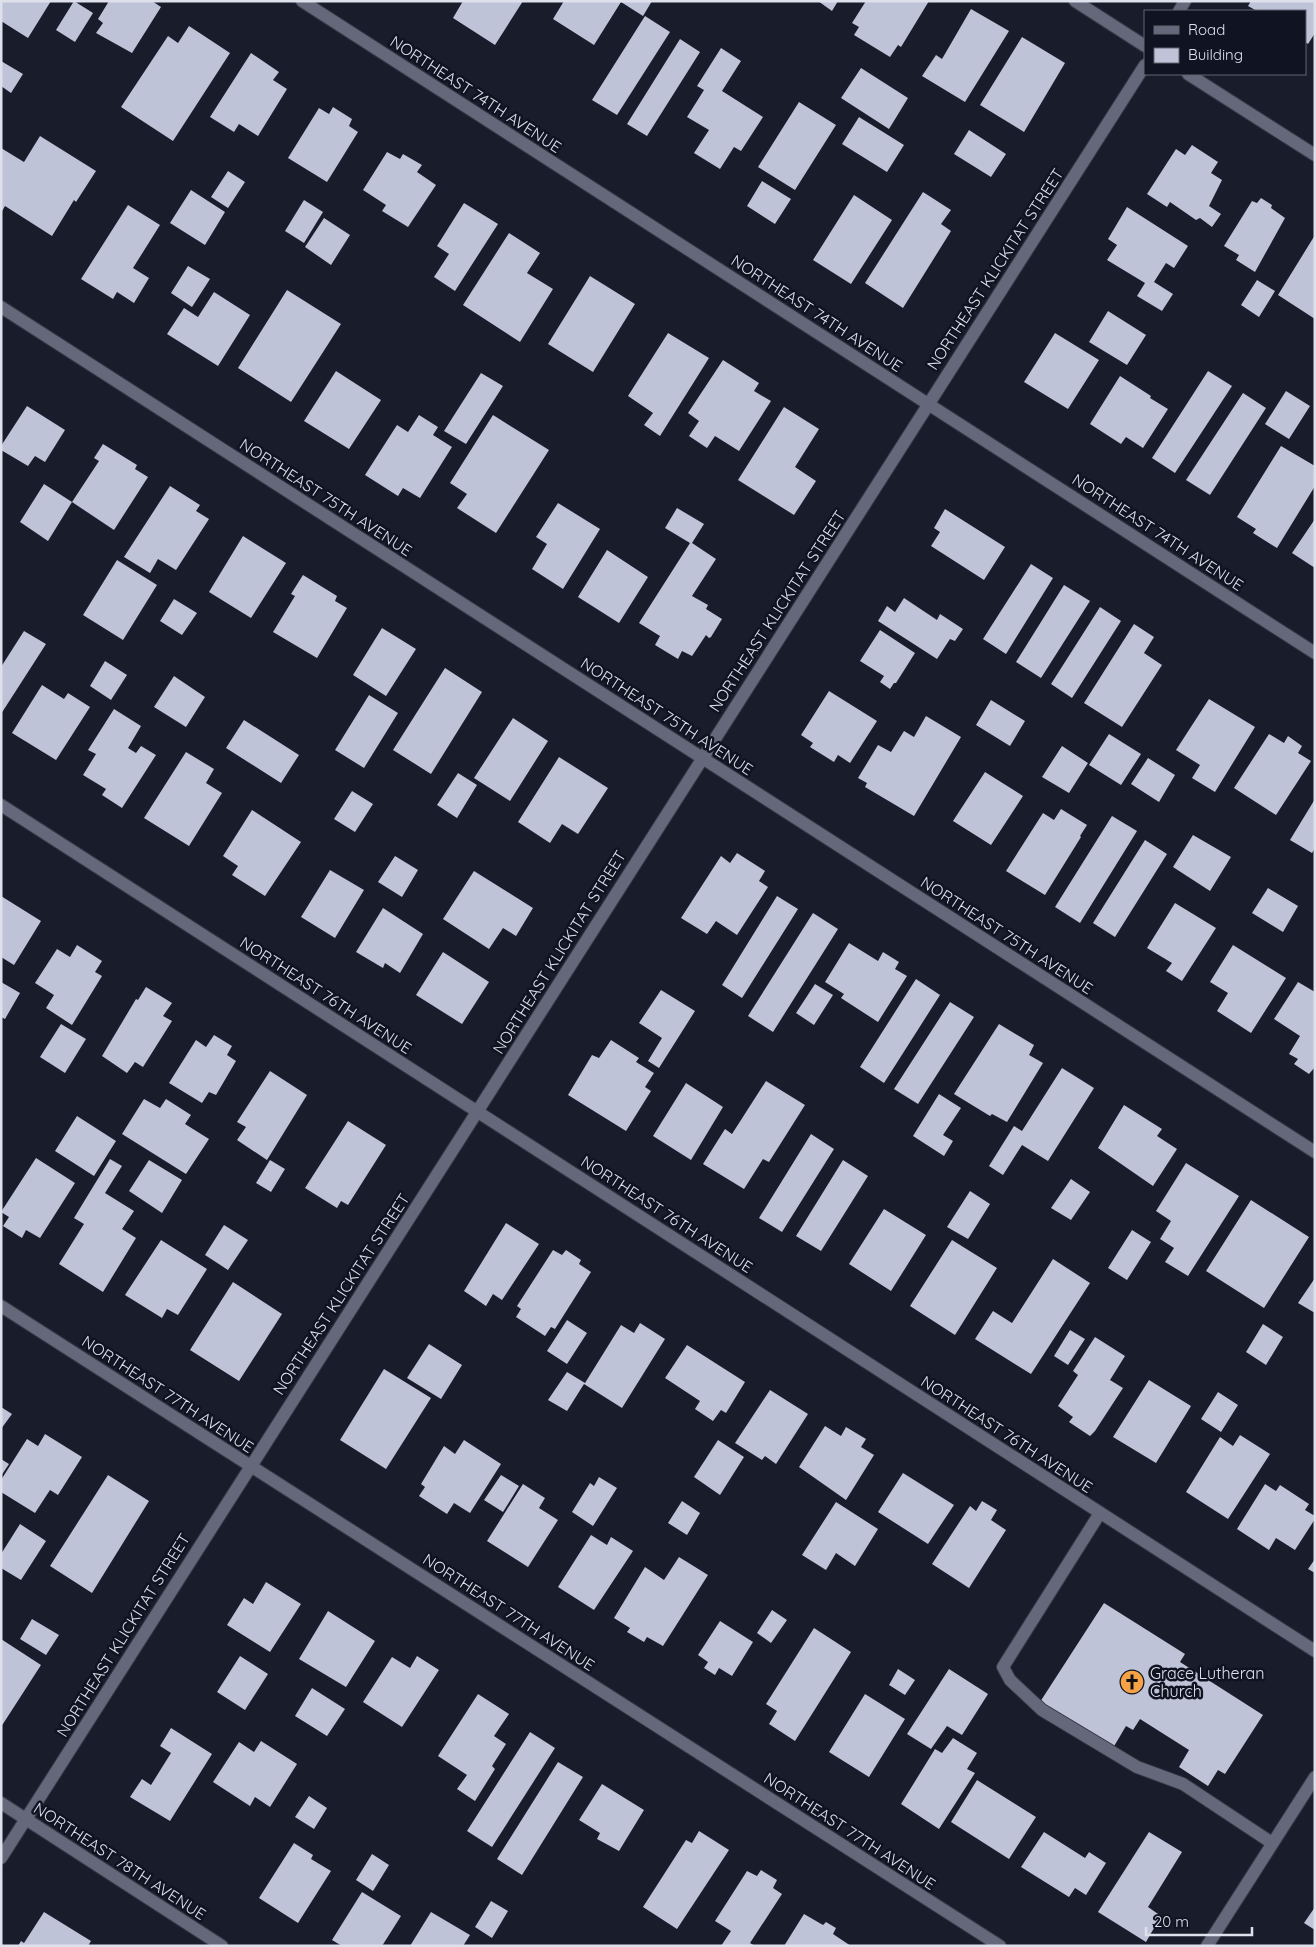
<svg xmlns="http://www.w3.org/2000/svg" width="1316" height="1947" viewBox="0 0 1316 1947" font-family="Quicksand,sans-serif">
  <style>
    .building { fill: #bec3d8 }
    .lines { fill: none; stroke-linecap: round; stroke-linejoin: round }
    .service-casing { stroke: #353643; stroke-width: 14 }
    .minor-casing { stroke: #353643; stroke-width: 14 }
    .tertiary-casing { stroke: #353643; stroke-width: 14 }
    .service { stroke: #64687a; stroke-width: 12 }
    .minor { stroke: #64687a; stroke-width: 12 }
    .tertiary { stroke: #64687a; stroke-width: 12 }
    .labels { text-anchor: middle; stroke-width: 5; stroke-linejoin: round; paint-order: stroke }
    .street-label { font-size: 16px; fill: #dee1ec; stroke: #101321 }
    .poi-label { font-size: 16px; fill: #dee1ec; stroke: #101321; text-anchor: start }
  </style>
  <rect width="100%" height="100%" fill="#191c2b"/>
  <path class="building" d="M1,1H51L28,38L1,21Z
    M74,1L93,13L75,42L56,30Z
    M109,1H152L161,7L132,53L96,33L103,23L98,19Z
    M463,1H523L495,45L453,18Z
    M564,1H652L643,16L621,2L594,45L553,19Z
    M818,1H838L832,11Z
    M866,1H929L901,47L898,45L890,57L854,35L859,27L852,23Z
    M1251,1H1315V33L1308,44L1305,42V11H1257L1248,6Z
    M971,9L1009,31L965,102L922,76L936,55L942,59Z
    M645,16L670,32L617,115L592,100Z
    M189,26L230,53L173,141L121,107L168,36L178,43Z
    M1022,37L1065,63L1024,132L980,105Z
    M680,39L700,52L647,136L627,124Z
    M721,48L741,61L722,91L763,117L741,151L734,147L720,169L694,153L709,130L687,117L704,90L697,86Z
    M251,53L279,72L273,80L287,89L258,136L239,124L234,132L210,117Z
    M1,61L23,74L11,93L1,86Z
    M861,68L908,98L889,129L841,98Z
    M799,102L836,125L795,190L758,167Z
    M333,107L352,119L349,126L358,132L327,182L288,158L319,108L329,114Z
    M859,117L904,145L887,172L842,144Z
    M969,130L1006,154L991,177L954,154Z
    M40,136L96,171L76,202L74,200L52,236L5,206L1,213V148L24,162Z
    M1192,145L1218,162L1211,173L1222,180L1209,206L1221,214L1212,227L1200,218L1196,220L1170,202L1167,207L1147,194L1176,149L1185,155Z
    M387,152L400,159L403,154L422,165L417,172L436,185L408,227L382,211L386,205L363,190Z
    M228,171L245,182L228,208L211,197Z
    M762,181L791,199L775,224L747,206Z
    M191,190L225,212L205,245L170,223Z
    M923,192L951,210L941,224L951,231L903,308L865,283Z
    M854,195L892,220L851,284L813,260Z
    M1261,198L1272,205L1271,208L1285,218L1255,272L1236,260L1239,255L1224,246L1252,201L1257,203Z
    M304,200L323,212L304,243L285,231Z
    M464,203L498,224L455,291L434,277L449,254L437,246Z
    M128,205L160,225L133,268L149,278L134,303L117,292L113,299L81,279Z
    M1127,207L1188,246L1174,268L1166,263L1154,282L1173,294L1162,311L1137,296L1145,283L1107,260L1117,245L1108,239Z
    M324,218L350,235L331,265L305,247Z
    M509,233L540,253L527,273L553,289L520,342L463,305Z
    M1315,235V319L1278,295Z
    M188,266L210,279L192,307L171,293Z
    M590,276L635,304L593,372L548,344Z
    M1257,280L1275,291L1259,317L1241,305Z
    M287,290L341,324L291,402L238,368Z
    M214,292L250,315L218,366L167,334L184,308L198,317Z
    M1108,311L1146,335L1127,365L1089,342Z
    M668,333L709,358L660,436L644,425L653,413L628,396Z
    M1055,333L1099,360L1068,409L1024,382Z
    M723,360L759,383L754,391L771,401L739,451L715,436L707,448L689,436L699,421L688,413Z
    M336,371L381,400L349,449L304,421Z
    M1208,371L1232,386L1175,473L1152,458Z
    M481,373L503,386L466,444L444,431Z
    M1120,376L1151,396L1150,398L1168,409L1143,448L1126,437L1121,444L1090,424Z
    M1286,391L1310,406L1289,439L1265,424Z
    M1243,393L1266,408L1210,495L1186,480Z
    M27,406L65,430L45,462L35,456L28,466L1,450V446Z
    M784,407L819,429L795,467L816,481L794,515L738,480Z
    M419,415L438,427L433,435L452,447L420,498L403,488L398,496L365,475L397,425L408,432Z
    M493,415L549,450L496,533L457,508L467,494L450,483Z
    M103,444L137,465L135,469L148,477L114,530L72,502L99,461L94,458Z
    M1281,446L1315,466V486L1277,548L1253,533L1256,529L1237,517Z
    M44,484L72,502L48,541L20,522Z
    M170,486L200,505L196,511L209,519L176,570L158,559L150,573L124,557Z
    M558,503L600,529L563,589L532,569L547,544L536,537Z
    M677,508L704,524L692,543L716,559L692,596L708,605L706,609L722,619L711,637L709,638L706,635L692,656L682,651L678,659L655,645L660,636L639,623L690,543L665,528Z
    M945,509L1005,547L984,580L931,546L940,532L934,528Z
    M1315,519V568L1292,553Z
    M243,536L286,563L251,618L209,592Z
    M607,550L648,577L619,623L578,597Z
    M117,560L157,585L123,640L83,615Z
    M1031,564L1053,578L1006,654L983,639Z
    M303,575L337,596L335,601L347,608L317,658L273,632L295,596L291,594Z
    M1064,585L1090,601L1041,678L1016,662Z
    M904,598L937,620L940,614L963,629L955,641L950,639L937,659L878,621L887,606L895,612Z
    M174,599L197,613L182,635L160,621Z
    M1100,607L1121,621L1072,698L1051,684Z
    M1134,624L1154,637L1144,653L1162,665L1122,727L1084,703Z
    M382,628L416,649L386,696L353,675Z
    M880,630L915,653L896,683H894L890,689L880,682L884,676L860,661Z
    M24,631L46,644L1,714V667Z
    M105,661L127,675L111,700L90,686Z
    M445,668L482,692L431,774L393,750Z
    M174,676L205,697L186,727L154,707Z
    M42,685L64,699L68,693L90,707L56,760L12,733Z
    M829,691L877,721L850,763L838,755L834,762L810,747L813,743L801,735Z
    M369,695L398,713L364,768L335,750Z
    M1209,699L1255,727L1215,792L1192,778L1200,765L1176,750Z
    M991,700L1025,721L1010,746L976,725Z
    M114,709L141,726L128,748L136,753L141,746L156,755L122,808L102,795L106,789L83,775L96,754L88,750Z
    M926,716L961,737L914,816L865,787L867,783L858,778L878,745L891,752L904,731L914,737Z
    M513,718L548,741L510,801L474,778Z
    M244,720L299,755L281,783L226,748Z
    M1109,734L1141,754L1121,785L1089,765Z
    M1269,734L1284,743L1288,736L1302,746L1298,753L1311,761L1276,815L1234,788Z
    M1062,746L1088,763L1069,793L1042,777Z
    M186,752L214,769L206,783L222,793L189,846L144,818Z
    M559,757L608,788L578,834L562,824L550,843L518,822Z
    M1148,758L1175,775L1159,802L1131,784Z
    M985,772L1023,796L991,845L953,821Z
    M458,773L477,785L457,818L437,805Z
    M352,791L373,804L355,832L334,819Z
    M1315,799V848L1312,853L1290,840Z
    M1061,809L1087,825L1080,836L1081,837L1045,895L1006,871L1043,813L1054,820Z
    M252,810L301,842L265,896L232,875L238,866L223,856Z
    M1112,816L1137,831L1080,923L1055,907Z
    M1193,835L1231,857L1210,891L1173,867Z
    M1145,840L1167,854L1115,937L1093,923Z
    M737,853L765,871L759,881L768,887L737,935L716,921L707,934L681,918L721,856L730,863Z
    M395,856L418,870L402,897L378,882Z
    M330,870L364,890L335,938L301,917Z
    M474,871L533,908L516,936L503,928L489,949L443,919Z
    M1268,888L1298,906L1283,932L1252,913Z
    M1,896L41,921L14,965L1,957Z
    M777,896L798,909L742,998L722,985Z
    M1175,903L1216,928L1182,981L1166,971L1172,963L1147,948Z
    M383,908L423,934L400,973L385,963L383,968L356,952Z
    M813,913L838,929L773,1032L748,1016Z
    M849,943L878,961L883,952L899,962L895,969L907,976L878,1022L841,998L844,994L825,982Z
    M77,945L102,961L95,972L102,976L72,1025L46,1008L54,995L35,983L57,949L70,957Z
    M1233,945L1286,978L1251,1033L1217,1011L1228,993L1210,982Z
    M443,952L489,982L462,1024L416,995Z
    M916,979L940,995L884,1083L860,1067Z
    M1,982L20,993L5,1019L1,1017Z
    M1298,982L1315,992V1067L1309,1074L1294,1064L1298,1059L1289,1054L1300,1036L1274,1019Z
    M815,984L833,995L814,1025L796,1013Z
    M146,987L172,1003L163,1016L172,1021L143,1067L135,1062L127,1073L102,1056L136,999L138,1000Z
    M661,990L695,1011L659,1068L648,1061L662,1038L639,1023Z
    M950,1002L974,1017L918,1104L894,1089Z
    M61,1024L86,1039L65,1073L40,1057Z
    M999,1024L1034,1045L1029,1055L1043,1063L1007,1122L992,1114L990,1116L954,1094Z
    M214,1035L232,1046L227,1055L236,1061L216,1095L209,1092L202,1103L169,1083L196,1040L206,1047Z
    M611,1040L639,1058L636,1062L654,1073L645,1087L651,1091L626,1131L568,1095L592,1055L599,1058Z
    M1062,1068L1094,1088L1048,1161L1022,1145L1003,1175L989,1166L1014,1126L1022,1131Z
    M270,1071L307,1095L267,1160L237,1140L246,1127L237,1122Z
    M766,1081L805,1105L769,1162L763,1159L744,1189L703,1164L725,1129L732,1134Z
    M686,1083L723,1107L691,1160L653,1136Z
    M939,1094L961,1108L943,1135L953,1141L944,1156L913,1136Z
    M144,1099L160,1108L166,1099L191,1115L185,1124L209,1139L186,1174L122,1134Z
    M1124,1105L1162,1129L1157,1136L1177,1149L1153,1186L1098,1148Z
    M77,1116L116,1141L94,1176L55,1151Z
    M348,1121L386,1145L348,1205L341,1201L337,1208L305,1188Z
    M811,1134L834,1149L782,1232L759,1218Z
    M36,1158L75,1183L40,1238L26,1230L22,1238L3,1226L9,1217L1,1212Z
    M110,1159L122,1166L105,1193L134,1211L122,1229L136,1238L103,1292L59,1264L84,1224L74,1218Z
    M149,1160L182,1180L162,1213L129,1191Z
    M270,1160L285,1169L271,1192L256,1183Z
    M843,1160L868,1176L821,1251L796,1236Z
    M1186,1163L1239,1196L1188,1276L1165,1262L1174,1248L1160,1239L1171,1221L1156,1211Z
    M1071,1179L1090,1192L1071,1220L1051,1208Z
    M970,1191L990,1204L968,1239L947,1227Z
    M1251,1200L1309,1237L1264,1308L1206,1271Z
    M884,1209L926,1235L891,1291L849,1264Z
    M506,1223L539,1244L502,1300L493,1294L486,1306L464,1291Z
    M224,1225L248,1240L228,1270L205,1255Z
    M1132,1230L1151,1242L1127,1280L1108,1268Z
    M161,1240L207,1269L178,1315L167,1309L162,1318L125,1295Z
    M952,1240L997,1268L955,1335L910,1306Z
    M553,1250L562,1255L566,1250L581,1260L579,1264L591,1272L555,1329L551,1327L545,1336L516,1317L521,1309L517,1306Z
    M1053,1259L1090,1283L1031,1374L975,1339L993,1311L1012,1323Z
    M1315,1278V1313L1298,1303Z
    M233,1282L282,1314L239,1381L190,1350Z
    M567,1320L587,1333L567,1364L547,1351Z
    M640,1323L665,1339L622,1408L584,1384L567,1411L548,1400L567,1372L585,1383L621,1325L634,1333Z
    M1263,1324L1283,1337L1266,1365L1246,1352Z
    M1070,1330L1085,1339L1068,1365L1054,1356Z
    M1095,1337L1125,1356L1110,1380L1123,1388L1095,1431L1090,1436L1069,1422L1073,1417L1058,1406L1078,1375L1073,1371Z
    M429,1344L462,1365L441,1399L407,1378Z
    M687,1345L745,1382L726,1413L721,1410L713,1421L695,1409L700,1401L665,1378Z
    M384,1369L431,1398L386,1469L340,1440Z
    M1149,1380L1191,1406L1156,1463L1113,1437Z
    M770,1390L808,1414L776,1464L765,1456L762,1460L735,1443Z
    M1218,1392L1238,1405L1221,1432L1201,1419Z
    M1,1407L12,1414L1,1429Z
    M825,1426L841,1436L846,1427L866,1439L861,1447L874,1455L846,1500L799,1467Z
    M45,1434L82,1457L58,1495L50,1490L35,1513L1,1492V1480L27,1439L38,1446Z
    M1240,1435L1270,1454L1228,1519L1186,1492L1220,1437L1233,1446Z
    M464,1440L501,1464L470,1513L454,1503L447,1514L419,1496L425,1487L421,1484L444,1446L455,1454Z
    M718,1440L744,1457L720,1495L694,1477Z
    M1,1459L9,1464L1,1476Z
    M903,1473L954,1505L928,1544L878,1512Z
    M108,1475L149,1501L92,1593L50,1566Z
    M501,1475L519,1486L503,1512L484,1500Z
    M599,1477L617,1488L593,1526L572,1512L590,1483L594,1486Z
    M523,1484L545,1498L539,1508L558,1520L528,1567L487,1541Z
    M1265,1484L1276,1491L1280,1485L1309,1504L1305,1510L1315,1516V1519L1295,1550L1276,1538L1269,1550L1237,1529Z
    M682,1501L700,1513L687,1535L668,1523Z
    M982,1501L997,1510L991,1520L1006,1530L969,1588L932,1564L970,1506L976,1511Z
    M836,1502L878,1529L855,1566L836,1553L826,1570L802,1555Z
    M20,1524L46,1541L21,1580L1,1568V1554Z
    M591,1535L607,1545L611,1537L633,1551L594,1610L558,1587Z
    M679,1557L708,1575L663,1646L647,1637L644,1642L627,1632L630,1628L614,1618L645,1567L664,1580Z
    M1315,1559V1573L1308,1569Z
    M266,1582L301,1604L270,1652L227,1625L244,1598L253,1604Z
    M1104,1603L1185,1654L1180,1662L1263,1715L1225,1774L1218,1770L1208,1786L1179,1767L1189,1750L1140,1719L1133,1730L1126,1726L1113,1748L1040,1702Z
    M772,1610L787,1620L771,1643L757,1633Z
    M328,1611L375,1641L346,1687L299,1659Z
    M32,1619L59,1635L46,1655L20,1639Z
    M720,1621L753,1642L732,1676L719,1668L715,1675L704,1668L708,1662L698,1655Z
    M814,1628L851,1652L795,1741L769,1724L777,1711L766,1704Z
    M1,1639L41,1665L1,1727Z
    M240,1656L268,1674L245,1710L217,1692Z
    M417,1656L439,1670L402,1727L363,1702L392,1657L410,1668Z
    M898,1669L915,1680L905,1695L889,1685Z
    M949,1669L988,1694L962,1735L947,1726L931,1749L907,1734Z
    M312,1688L345,1709L327,1736L295,1716Z
    M478,1694L509,1714L494,1736L506,1744L492,1766L495,1769L475,1801L457,1789L467,1775L438,1756Z
    M865,1694L905,1719L869,1777L829,1752Z
    M171,1728L212,1754L170,1821L130,1797L142,1779L151,1785L171,1753L160,1746Z
    M530,1732L555,1748L492,1847L467,1831Z
    M953,1738L977,1753L967,1769L975,1773L939,1829L901,1804L935,1749L942,1753Z
    M261,1741L297,1764L270,1807L255,1797L250,1806L213,1782L239,1742L254,1752Z
    M558,1762L583,1777L522,1875L497,1859Z
    M977,1780L1036,1817L1009,1859L951,1822Z
    M602,1784L644,1810L619,1851L597,1839L600,1833L579,1820Z
    M309,1796L327,1808L314,1829L295,1817Z
    M699,1831L729,1850L677,1929L643,1907L686,1840L692,1843Z
    M1044,1832L1085,1858L1089,1852L1106,1863L1086,1895L1075,1888L1069,1897L1021,1867Z
    M1149,1832L1182,1852L1148,1907L1161,1916L1146,1942L1098,1912Z
    M294,1843L313,1855L311,1859L331,1871L298,1923L259,1898Z
    M372,1854L389,1865L373,1891L356,1880Z
    M761,1870L777,1880L773,1888L782,1894L750,1943L755,1946H721L731,1931L715,1921L747,1871L757,1876Z
    M362,1892L401,1916L382,1946H342L332,1940Z
    M491,1901L508,1911L492,1938L475,1927Z
    M1315,1907V1930L1304,1923Z
    M44,1912L91,1941L88,1946H18L21,1941L24,1943Z
    M431,1912L470,1935L463,1946H410Z
    M804,1914L823,1925L826,1922L836,1928L833,1934L851,1946H784Z"/>
  <g class="lines">
    <g class="service-casing">
      <path id="service" d="M1100,1513L1003,1667L1010,1680L1042,1710L1137,1767L1183,1784L1272,1843"/>
    </g>
    <g class="minor-casing">
      <path id="minor" d="M302,1L1315,653
        M1075,1L1145,46
        M1179,11L1185,1
        M1188,74L1315,155
        M1,307L1315,1152
        M1,805L1315,1651
        M1,1306L1000,1946
        M1,1803L222,1946
        M1,1858L1145,65"/>
    </g>
    <g class="tertiary-casing">
      <path id="tertiary" d="M1207,1946L1315,1777"/>
    </g>
    <use href="#service" class="service"/>
    <use href="#minor" class="minor"/>
    <use href="#tertiary" class="tertiary"/>
  </g>
  <defs>
    <g id="church-disc" transform="scale(1.25)"><circle r="9.5" fill="#f5a346" stroke="#101321"/><path d="M-1.2-6h2.4v3.5h3.3v2.4h-3.3V6h-2.4V-.1h-3.3v-2.4h3.3Z" fill="#111"/></g>
  </defs>
  <g fill-rule="evenodd">
    <use href="#church-disc" x="1132" y="1682"/>
  </g>
  <g class="labels">
    <g class="street-label">
      <text transform="translate(476 94) rotate(33)" y="6">NORTHEAST 74TH AVENUE</text>
      <text transform="translate(995 269) rotate(-57)" y="6">NORTHEAST KLICKITAT STREET</text>
      <text transform="translate(817 313) rotate(33)" y="6">NORTHEAST 74TH AVENUE</text>
      <text transform="translate(326 497) rotate(33)" y="6">NORTHEAST 75TH AVENUE</text>
      <text transform="translate(1158 532) rotate(33)" y="6">NORTHEAST 74TH AVENUE</text>
      <text transform="translate(777 611) rotate(-57)" y="6">NORTHEAST KLICKITAT STREET</text>
      <text transform="translate(667 716) rotate(33)" y="6">NORTHEAST 75TH AVENUE</text>
      <text transform="translate(1007 935) rotate(33)" y="6">NORTHEAST 75TH AVENUE</text>
      <text transform="translate(559 952) rotate(-58)" y="6">NORTHEAST KLICKITAT STREET</text>
      <text transform="translate(326 995) rotate(33)" y="6">NORTHEAST 76TH AVENUE</text>
      <text transform="translate(667 1214) rotate(33)" y="6">NORTHEAST 76TH AVENUE</text>
      <text transform="translate(341 1294) rotate(-57)" y="6">NORTHEAST KLICKITAT STREET</text>
      <text transform="translate(168 1394) rotate(33)" y="6">NORTHEAST 77TH AVENUE</text>
      <text transform="translate(1007 1434) rotate(33)" y="6">NORTHEAST 76TH AVENUE</text>
      <text transform="translate(509 1612) rotate(33)" y="6">NORTHEAST 77TH AVENUE</text>
      <text transform="translate(123 1635) rotate(-58)" y="6">NORTHEAST KLICKITAT STREET</text>
      <text transform="translate(850 1831) rotate(33)" y="6">NORTHEAST 77TH AVENUE</text>
      <text transform="translate(120 1861) rotate(33)" y="6">NORTHEAST 78TH AVENUE</text>
    </g>
    <g class="poi-label">
      <text x="1150" y="1679">Grace Lutheran<tspan x="1150" dy="18">Church</tspan></text>
    </g>
  </g>
  <rect width="1316" height="1947" fill="none" stroke="#dee1ec" stroke-width="5"/>
  <rect x="1144" y="10" width="162" height="65" fill="#101321" stroke="#626572"/>
  <rect x="1154" y="26" width="25" height="8" fill="#64687a" stroke="#626572"/>
  <text x="1188" y="35" font-size="15" fill="#dee1ec">Road</text>
  <rect x="1154" y="48" width="25" height="15" fill="#bec3d8" stroke="#626572"/>
  <text x="1188" y="60" font-size="15" fill="#dee1ec">Building</text>
  <path d="M1146 1927v8h106v-8" fill="none" stroke="#dee1ec" stroke-width="2.5"/>
  <text x="1154" y="1927" font-size="15" fill="#dee1ec" stroke="#101321" stroke-width="4" paint-order="stroke">20 m</text>
</svg>
